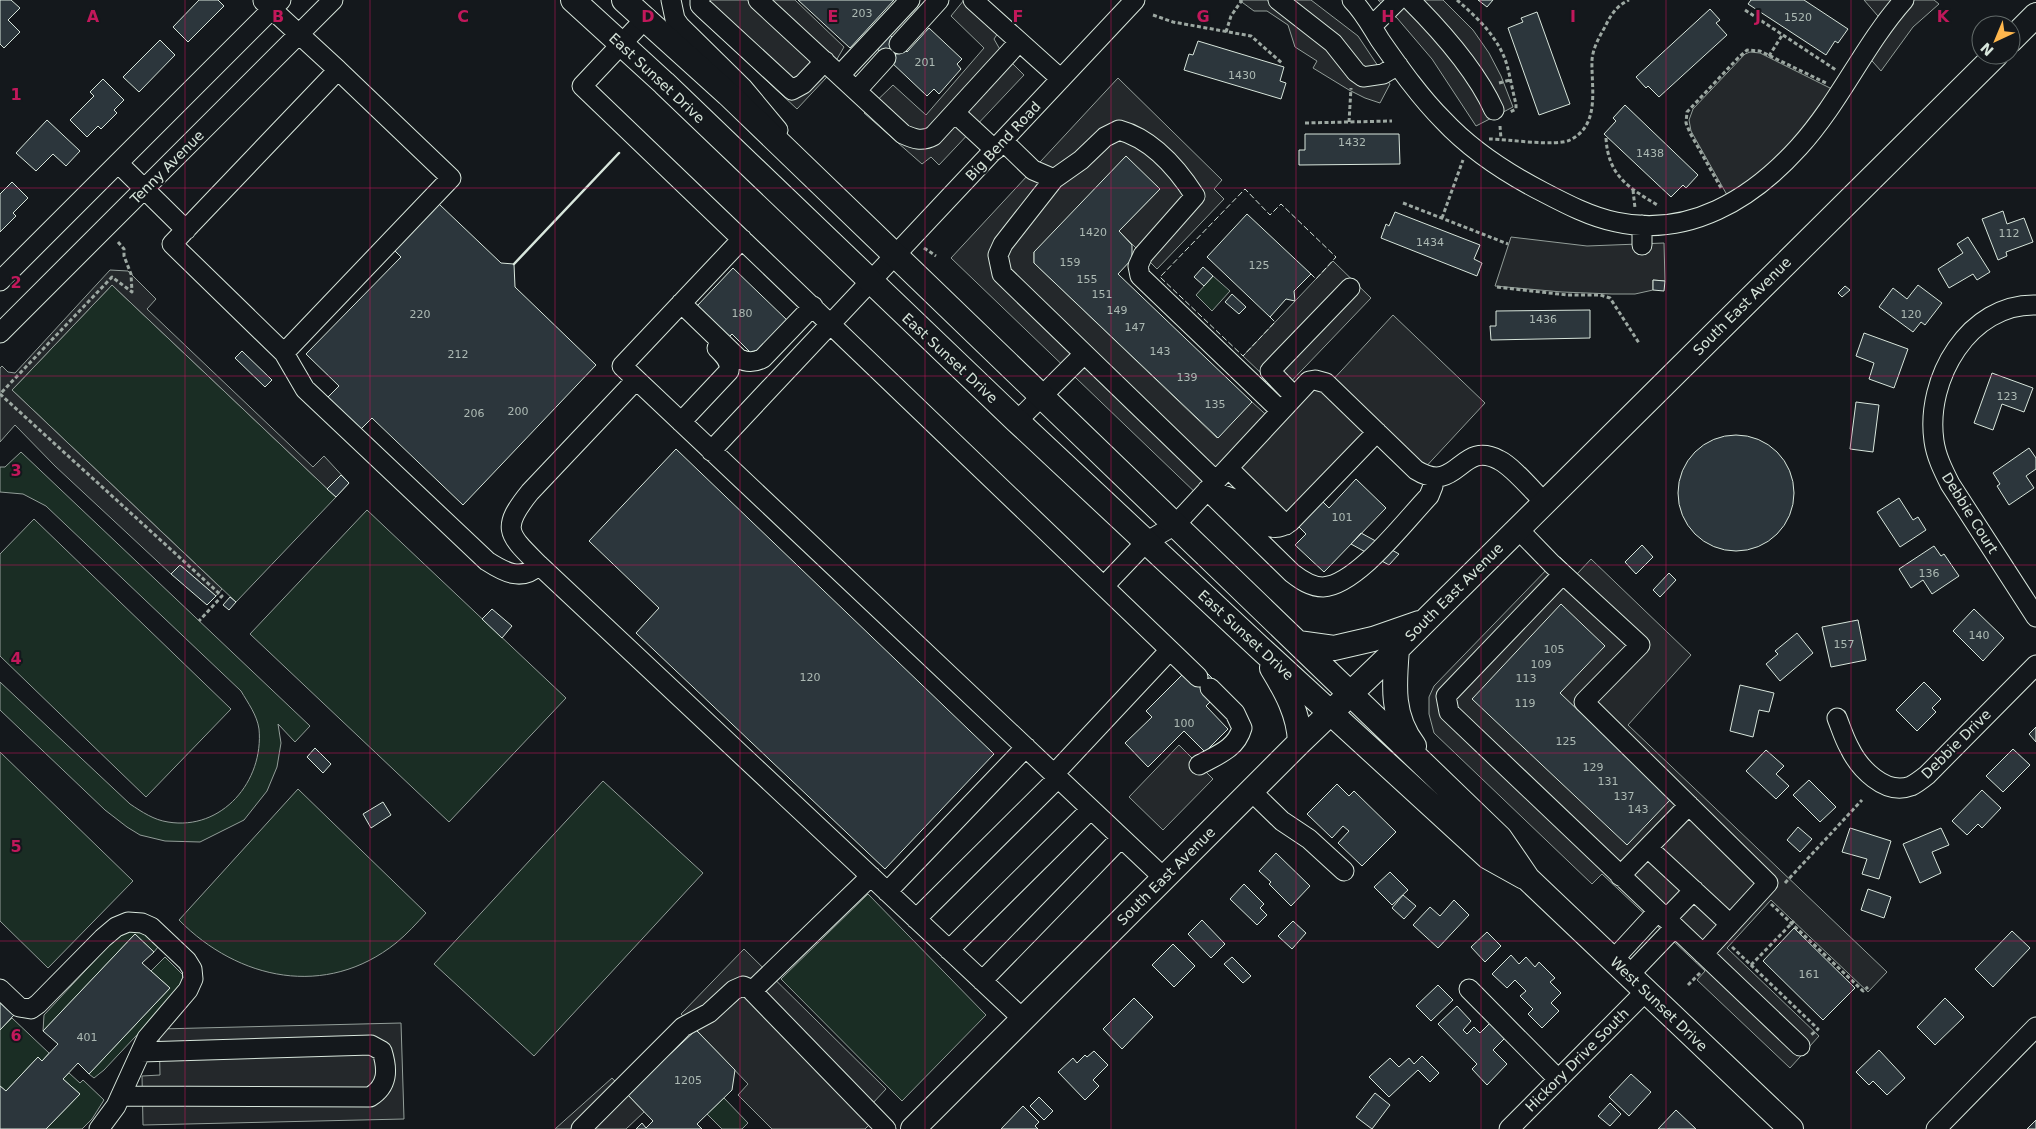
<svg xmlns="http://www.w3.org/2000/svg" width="2036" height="1129" viewBox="0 0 2036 1129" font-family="'DejaVu Sans',sans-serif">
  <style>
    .green { fill: #1a2d24; stroke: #939e99 }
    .parking { fill: #24282b; stroke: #939e99 }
    .building { fill: #2c363c; stroke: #d8e6dc }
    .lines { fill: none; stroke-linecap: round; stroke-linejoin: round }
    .minor-casing { stroke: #d8e6dc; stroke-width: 21 }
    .major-casing { stroke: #d8e6dc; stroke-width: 26 }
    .path { stroke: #9da8a2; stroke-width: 3; stroke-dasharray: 4 2.5; stroke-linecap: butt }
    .minor { stroke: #14181c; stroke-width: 19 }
    .major { stroke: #14181c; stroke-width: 24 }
    .fence { stroke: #d8e6dc; stroke-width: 1; stroke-dasharray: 6 2.5; stroke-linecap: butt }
    .wall { stroke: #d8e6dc; stroke-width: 2.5 }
    .grid { fill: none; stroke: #c2185b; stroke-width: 1; stroke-opacity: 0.55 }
    .labels { text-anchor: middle; stroke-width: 4; stroke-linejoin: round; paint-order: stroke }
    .number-label { font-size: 11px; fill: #adbab4 }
    .street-label { font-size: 14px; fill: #d8e6dc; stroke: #14181c }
    .grid-label { font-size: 16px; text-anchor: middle; font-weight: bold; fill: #c2185b; stroke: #14181c; stroke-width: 4; stroke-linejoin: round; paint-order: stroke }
  </style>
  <rect width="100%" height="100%" fill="#14181c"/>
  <path class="green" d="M1213,276L1230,291L1212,311L1196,295Z
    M112,285L336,497L236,602L12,390Z
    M21,452L310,726L295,742L278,724L281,743L277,767L267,791L244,820L200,842L165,841L140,835L127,827L105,810L0,710V682L130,804C142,812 154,820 168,822C222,831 264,781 259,729C257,715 248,703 241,691L46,506L23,494L0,492V467H5Z
    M367,510L566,698L449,822L250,634Z
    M34,519L231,709L146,797L0,656V554Z
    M0,752L133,881L48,968L0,921Z
    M603,781L703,873L534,1056L434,964Z
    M298,789L426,913C417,923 407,934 396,943C326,999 238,980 179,920Z
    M868,894L986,1015L902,1101L781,979Z
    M128,931H141L158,947L154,952L135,934L43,1031L44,1015L112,942Z
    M165,957L183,975L181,988L104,1070L94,1078L89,1074L170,988L151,971Z
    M12,1018L49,1053L42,1061L38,1057L6,1091L0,1086V1030Z
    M69,1073L80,1083L83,1080L104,1100L92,1119L82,1129H46L80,1094L63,1079Z
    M724,1098L748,1123L742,1129H722L707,1114Z"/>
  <path class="parking" d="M691,0H795L844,47L826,78L797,109L692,11Z
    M964,0H973L1002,27L994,39L1002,53L1024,75L939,165L931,157L922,164L864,113L893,85L926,115L984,48L951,16Z
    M1239,0H1311L1358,36L1390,84L1380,103L1365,98L1349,90L1313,68L1317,61L1295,47L1288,25L1267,11H1254Z
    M1378,0H1443L1473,30L1489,53L1501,76L1513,107L1476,126L1432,59L1397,18Z
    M1864,0H1934L1939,4L1913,27L1881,71L1865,53L1884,23Z
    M1750,52L1760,53L1838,92L1827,109L1731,202L1691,131L1689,120L1693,109L1745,54Z
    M1118,78L1222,180L1214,189L1224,199L1157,269L1119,231L1159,190L1034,252V263L1217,438L1252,402L1273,421L1309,381L1329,384L1393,315L1485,403L1421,472L1377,431L1290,522L1229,469L1201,498L951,258Z
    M1511,237L1587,246L1664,243L1665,281L1653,280V290L1635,294H1612L1562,292L1495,286Z
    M1333,261L1371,298L1281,392L1243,356Z
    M110,270L128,271L156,299L147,309L313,467L324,456L349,483L336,497L112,285L12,390L222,589L216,596L180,565L171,574L55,466L15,425L0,442V368L2,366L8,372L15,373Z
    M1560,557L1577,574L1591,559L1691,655L1628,725L1887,972L1868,992L1771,900L1727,948L1819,1036L1790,1068L1697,980L1705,971L1602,874L1592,884L1434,733L1429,714V697L1434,686L1552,564Z
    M1179,745L1213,779L1163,830L1129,797Z
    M744,949L886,1089L872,1104L881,1113L865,1129H772L738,1095L748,1084L681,1014Z
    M401,1023L404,1119L143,1125L142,1076L160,1075L159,1029Z
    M612,1078L644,1112L626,1129H555Z"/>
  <path class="building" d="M0,0H11L20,8L8,20L20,32L4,48L0,44Z
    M199,0H218L224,6L188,42L173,27Z
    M798,0H894L850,48Z
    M1478,0H1493L1487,7Z
    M1751,0H1804L1848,29L1838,43L1835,41L1826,55L1748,4Z
    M1710,9L1720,20L1716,23L1727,35L1659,97L1648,86L1646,88L1636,77Z
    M1537,12L1570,104L1539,115L1508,28L1523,22L1521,18Z
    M929,28L962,59L957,64L961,69L939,94L934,89L927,96L872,44L885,30L907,52Z
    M160,40L175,55L139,92L123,77Z
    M1198,41L1284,67L1280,81L1286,83L1281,99L1184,70L1189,54L1193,55Z
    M103,79L124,100L114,110L117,113L101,129L98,126L87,137L70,120L94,96L90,92Z
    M1625,105L1698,175L1686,188L1683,185L1671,197L1604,134L1616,121L1613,118Z
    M47,120L80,151L66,166L53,154L36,171L16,153Z
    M1305,134H1399L1400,164L1299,165V150H1305Z
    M1126,156L1160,189L1119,231L1132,245V259L1118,274L1252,402L1218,438L1034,263V252Z
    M12,182L28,198L13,213L16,216L0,232V194Z
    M439,204L501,263L514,264L515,287L596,365L463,505L372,418L359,431L326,399L339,386L306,354L401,257L394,250Z
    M2003,211L2007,224L2024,218L2033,242L2006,252L2007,256L1998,260L1982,219Z
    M1395,212L1480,245L1474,259L1482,263L1477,276L1381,238L1386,224L1389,226Z
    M1247,214L1311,274L1294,291L1295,301L1286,299L1270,317L1207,257Z
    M1968,237L1990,272L1977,280L1973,274L1949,288L1938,269L1963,253L1957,244Z
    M1203,267L1213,276L1204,286L1194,277Z
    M733,268L788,321L754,356L732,334L729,337L697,306Z
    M1653,280L1665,281L1664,291L1653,290Z
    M1918,285L1942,303L1925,325L1921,322L1913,332L1879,307L1893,288L1907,299Z
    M1845,286L1850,290L1842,297L1838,293Z
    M1232,294L1246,307L1239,314L1225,302Z
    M1590,310V338L1491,340L1490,326H1496V311Z
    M1864,333L1908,349L1894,388L1869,379L1874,363L1856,356Z
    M242,351L272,380L265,387L235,358Z
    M1992,373L2033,388L2024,412L2002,404L1993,430L1974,423Z
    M1856,402L1879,405L1873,452L1850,449Z
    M1678 493a58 58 0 1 1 116 0a58 58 0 1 1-116 0Z
    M2029,448L2036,458V469L2026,476L2034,488L2009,505L1997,486L2000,484L1993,473Z
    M676,449L994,754L885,869L636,633L659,608L589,541Z
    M341,475L349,483L336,497L327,489Z
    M1356,479L1386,508L1324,572L1295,545L1306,534L1298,526L1322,501L1329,508Z
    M1899,498L1913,520L1918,517L1926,530L1900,547L1877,512Z
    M1361,533L1383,545L1399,554L1389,565L1351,544Z
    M1642,545L1653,557L1636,574L1625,562Z
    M1934,546L1941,556L1944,554L1959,576L1932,594L1923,580L1911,588L1899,569Z
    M180,565L216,596L207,605L171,574Z
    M1669,573L1676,580L1660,597L1653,590Z
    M230,597L236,602L229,610L223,605Z
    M1561,604L1605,646L1560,693L1671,799L1627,845L1472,699Z
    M492,609L512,626L502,638L482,619Z
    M1974,609L2004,638L1983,661L1953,631Z
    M1858,620L1866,660L1831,667L1822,627Z
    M1797,633L1813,653L1780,681L1766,664L1778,654L1775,651Z
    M1204,670L1216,682L1203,695L1210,702L1206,706L1228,729L1205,752L1184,731L1148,767L1125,743L1152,717L1146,711L1183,674L1191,683Z
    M1924,682L1941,699L1932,708L1936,712L1917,731L1896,710Z
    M1740,685L1774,693L1769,712L1759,710L1753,737L1730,731Z
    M2036,727V742L2029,734Z
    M315,748L331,764L323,773L307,757Z
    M2013,749L2030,765L2003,792L1986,776Z
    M1766,750L1784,766L1776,774L1789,786L1776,799L1746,771Z
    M1809,780L1836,807L1820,822L1793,795Z
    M1337,784L1349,796L1354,791L1396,832L1362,866L1338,843L1349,831L1343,826L1332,838L1307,814Z
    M1982,790L2001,808L1982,828L1978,824L1967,835L1952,821Z
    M383,802L391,815L371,828L363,814Z
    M1798,827L1812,839L1800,852L1787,840Z
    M1850,828L1891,841L1879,879L1862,874L1867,859L1842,852Z
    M1941,828L1949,845L1932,852L1941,873L1920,883L1903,844Z
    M1276,853L1310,886L1291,906L1269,884L1271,882L1259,871Z
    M1390,872L1408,890L1392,905L1374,887Z
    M1244,884L1264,904L1260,908L1267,915L1257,925L1230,899Z
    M1868,889L1891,897L1884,918L1861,910Z
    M1403,895L1416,906L1404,919L1392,908Z
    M1454,900L1469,915L1438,948L1413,925L1430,907L1440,916Z
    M1202,920L1225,944L1211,958L1188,934Z
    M1293,921L1306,933L1292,949L1278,936Z
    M1794,928L1855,988L1823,1020L1763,961Z
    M2012,931L2030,948L1993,987L1975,969Z
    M1487,932L1501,946L1485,962L1471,947Z
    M135,934L154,952L142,963L170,988L89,1074L78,1063L63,1079L80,1094L46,1129H0V1086L6,1091L38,1057L42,1061L58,1044L43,1031Z
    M1173,944L1195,966L1174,987L1152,965Z
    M1511,955L1519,964L1526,957L1535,967L1539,962L1555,978L1550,982L1561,993L1551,1003L1559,1011L1542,1028L1528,1014L1533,1009L1520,996L1526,991L1515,980L1507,988L1492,974Z
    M1232,957L1251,976L1243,983L1224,964Z
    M1438,985L1453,1000L1431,1021L1416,1006Z
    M1134,998L1153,1017L1122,1049L1103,1029Z
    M1945,998L1964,1017L1935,1045L1917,1027Z
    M0,1001L14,1015L0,1030Z
    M1457,1006L1471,1021L1463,1030L1467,1034L1474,1027L1480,1033L1490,1023L1505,1038L1493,1050L1507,1064L1487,1085L1472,1069L1477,1064L1438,1024Z
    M696,1030L735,1070L732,1090L697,1124L702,1129H636L642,1123L646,1128L653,1121L627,1094Z
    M1879,1050L1905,1078L1887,1095L1873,1081L1869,1085L1856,1072Z
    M1094,1051L1108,1065L1093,1080L1099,1086L1085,1100L1058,1072L1073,1058L1077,1063L1085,1055L1087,1057Z
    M1422,1056L1439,1073L1430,1082L1418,1070L1389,1097L1369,1077L1390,1058L1399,1067L1409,1058L1414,1064Z
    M1631,1074L1651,1092L1629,1116L1609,1097Z
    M1375,1093L1390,1105L1372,1129L1356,1117Z
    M1039,1097L1053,1111L1044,1120L1030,1106Z
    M1610,1103L1621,1114L1610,1126L1598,1116Z
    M1023,1106L1039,1122L1035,1126L1038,1129H1001Z
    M1676,1110L1696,1129H1658Z
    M2036,1120V1129H2027Z"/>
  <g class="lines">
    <g class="minor-casing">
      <path id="minor" d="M671,0L675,19L680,26L743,88L778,130
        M700,0V5L704,9L792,90L803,84L825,61
        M758,0L903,134C914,139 922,142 933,136L1019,42
        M973,0L1061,79
        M1278,0L1333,43L1356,72L1363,77L1383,74L1398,65
        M1352,0C1364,12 1371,26 1380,40C1399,67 1419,96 1443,120C1471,150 1506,173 1543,192C1566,204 1591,217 1616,222C1689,238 1752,199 1799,147C1840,102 1864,45 1904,0
        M1410,0C1441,31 1476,70 1494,110
        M263,1L338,70
        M645,19L582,86L1170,650L1054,774
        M1372,26L1398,0
        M899,44L939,0
        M840,75L910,0
        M857,90L886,58
        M955,113L995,150
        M1003,141L1033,170L1054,179L1081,160L1105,137L1119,130C1152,139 1177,168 1195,196L1143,255L1138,266L1140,276L1281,411
        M118,163L186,230
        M1054,179L1003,244L998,255L1002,274L1216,481
        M1642,225V245
        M742,239L622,366L1164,878
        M0,281L281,0
        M681,303L738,358C747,363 754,363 763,358L813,306
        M2036,305C1969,303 1925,379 1934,441C1936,456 1943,470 1950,484L2036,617
        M0,333L333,0
        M284,353L451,178L338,70L172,244L284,353L305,389L487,561C504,572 522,582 539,565
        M636,380L530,492C500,529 508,534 539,565L1023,1019
        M1294,396L1270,371L1350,288
        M1017,421L1084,354
        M681,422L729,371C731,361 723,354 717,348
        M711,451L1135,0
        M1228,468L1286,525
        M1207,490L1292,573C1301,580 1311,587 1323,587C1357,585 1405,521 1429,496L1433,486V478
        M1211,491L1235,499L1268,526C1276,529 1283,527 1290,522L1377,432
        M1517,528L1552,564L1640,645L1584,702L1768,883L1703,954
        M1563,574L1446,696L1449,712L1800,1046
        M1104,586L1146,542L1175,525L1309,381L1315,380L1326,383L1416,470C1458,496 1460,439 1499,460C1512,466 1533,491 1544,502
        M1170,650L1198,677
        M1837,718C1841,728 1844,738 1849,747C1859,768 1885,796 1911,786C1917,783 1922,779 1927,775L2036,665
        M1199,765C1217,755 1236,749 1242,728L1235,713L1210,688
        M1251,791L1282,821L1309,839L1344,871
        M1648,848L1730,924
        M1620,876L1689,805
        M887,892L1026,747
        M916,919L1058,778
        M1666,919L1694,890
        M949,950L1091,809
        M1613,960L1658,911
        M1629,975L1675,927
        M982,981L1121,838
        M0,989L19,1007L31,1009L38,1004L103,938L116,927L128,922L142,923L151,927L187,961L192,969L193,979L188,990L147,1038L116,1106L99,1129
        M1469,989L1558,1079
        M752,991L871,876
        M121,1096L370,1097C388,1086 388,1070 382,1051L371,1045L141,1052
        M581,1129L683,1027L709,1013L734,990L743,986L750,989L886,1129
        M1509,1129L1646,991
        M1936,1129L2036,1027"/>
    </g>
    <g class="major-casing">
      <path id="major" d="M573,0L664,83L1017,421L1261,649L1488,857L1524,877
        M624,0L728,94L1500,838L1528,879L1791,1129
        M2011,40L2036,15
        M1298,643L1334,648L1373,639L1419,623
        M1397,649C1394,685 1391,716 1414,746
        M1272,668C1286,691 1299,714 1300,742
        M913,1129L1300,742L1397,649L1996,55"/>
    </g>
    <path class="path" d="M1457,0C1479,19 1501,40 1508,69C1511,81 1513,93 1516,104V109L1510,112
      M1745,10L1836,70
      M1153,15L1173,22L1251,36L1283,64
      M1226,32L1231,16L1242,0
      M1769,56L1783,34
      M1499,83L1510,80
      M1349,122L1351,88
      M1305,123L1392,121
      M1500,126L1501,139
      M1606,138C1608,176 1629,188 1659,206
      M1489,139C1508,139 1555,147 1570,140C1601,125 1591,87 1592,60C1593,47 1600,36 1606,25C1611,14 1618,5 1629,0
      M1721,188L1690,133L1686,123L1687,112L1738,58L1747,50L1760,51L1826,83
      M1633,190L1635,208
      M1403,203L1508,244
      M1442,218L1463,160
      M118,242L124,249V256L131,274L132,292L112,277L0,394L222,596L199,621
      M924,248L936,256
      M1497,287L1567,295H1600L1610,298L1639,343
      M1785,883L1862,800
      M1771,904L1863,991L1868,987
      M1732,947L1818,1029L1811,1035
      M1751,965L1794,921
      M1688,985L1700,973"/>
    <use href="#minor" class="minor"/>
    <use href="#major" class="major"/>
    <path class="fence" d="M1270,317L1275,322L1243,356L1160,277L1245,189L1270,215L1281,204L1336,257L1316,279L1311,274"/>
    <path class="wall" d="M514,264L619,153"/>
  </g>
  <path class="grid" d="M185,0V1129M370,0V1129M555,0V1129M740,0V1129M925,0V1129M1111,0V1129M1296,0V1129M1481,0V1129M1666,0V1129M1851,0V1129M0,188H2036M0,376H2036M0,565H2036M0,753H2036M0,941H2036"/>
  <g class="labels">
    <g class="number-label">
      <text x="862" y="17">203</text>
      <text x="1798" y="21">1520</text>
      <text x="925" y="66">201</text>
      <text x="1242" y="79">1430</text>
      <text x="1352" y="146">1432</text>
      <text x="1650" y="157">1438</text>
      <text x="1093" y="236">1420</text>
      <text x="2009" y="237">112</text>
      <text x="1430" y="246">1434</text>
      <text x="1070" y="266">159</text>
      <text x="1259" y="269">125</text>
      <text x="1087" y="283">155</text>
      <text x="1102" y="298">151</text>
      <text x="1117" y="314">149</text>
      <text x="742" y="317">180</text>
      <text x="420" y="318">220</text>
      <text x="1911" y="318">120</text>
      <text x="1543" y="323">1436</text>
      <text x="1135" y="331">147</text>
      <text x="1160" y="355">143</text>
      <text x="458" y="358">212</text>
      <text x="1187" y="381">139</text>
      <text x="2007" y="400">123</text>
      <text x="1215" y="408">135</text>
      <text x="518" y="415">200</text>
      <text x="474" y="417">206</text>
      <text x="1342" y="521">101</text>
      <text x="1929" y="577">136</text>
      <text x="1979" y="639">140</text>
      <text x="1844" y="648">157</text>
      <text x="1554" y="653">105</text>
      <text x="1541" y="668">109</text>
      <text x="810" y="681">120</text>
      <text x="1526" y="682">113</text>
      <text x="1525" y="707">119</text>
      <text x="1184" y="727">100</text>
      <text x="1566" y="745">125</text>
      <text x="1593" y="771">129</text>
      <text x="1608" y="785">131</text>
      <text x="1624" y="800">137</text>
      <text x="1638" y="813">143</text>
      <text x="1809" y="978">161</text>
      <text x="87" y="1041">401</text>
      <text x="688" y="1084">1205</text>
    </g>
    <g class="street-label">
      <text transform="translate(657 78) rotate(43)" y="5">East Sunset Drive</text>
      <text transform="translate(1003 141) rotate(-47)" y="5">Big Bend Road</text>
      <text transform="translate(167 167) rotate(-45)" y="5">Tenny Avenue</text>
      <text transform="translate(1742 306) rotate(-45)" y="5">South East Avenue</text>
      <text transform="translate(950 358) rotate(43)" y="5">East Sunset Drive</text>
      <text transform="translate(1970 513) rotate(58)" y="5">Debbie Court</text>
      <text transform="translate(1454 592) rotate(-45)" y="5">South East Avenue</text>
      <text transform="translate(1246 635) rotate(43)" y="5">East Sunset Drive</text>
      <text transform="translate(1956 744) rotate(-45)" y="5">Debbie Drive</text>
      <text transform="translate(1166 876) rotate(-45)" y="5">South East Avenue</text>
      <text transform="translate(1659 1004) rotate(44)" y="5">West Sunset Drive</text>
      <text transform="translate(1577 1060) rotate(-45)" y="5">Hickory Drive South</text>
    </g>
  </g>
  <g class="grid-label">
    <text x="93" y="22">A</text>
    <text x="278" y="22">B</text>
    <text x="463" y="22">C</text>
    <text x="648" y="22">D</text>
    <text x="833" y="22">E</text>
    <text x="1018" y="22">F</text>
    <text x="1203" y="22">G</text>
    <text x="1388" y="22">H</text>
    <text x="1573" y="22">I</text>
    <text x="1758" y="22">J</text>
    <text x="1943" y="22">K</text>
    <text x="16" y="100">1</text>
    <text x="16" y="288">2</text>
    <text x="16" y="476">3</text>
    <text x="16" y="664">4</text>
    <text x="16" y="852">5</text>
    <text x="16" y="1041">6</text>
  </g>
  <g transform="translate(1996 40) rotate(224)"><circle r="24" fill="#14181c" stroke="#626a69"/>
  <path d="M0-4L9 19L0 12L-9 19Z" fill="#ffb74d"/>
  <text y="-8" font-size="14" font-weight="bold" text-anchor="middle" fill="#d8e6dc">N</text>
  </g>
</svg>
